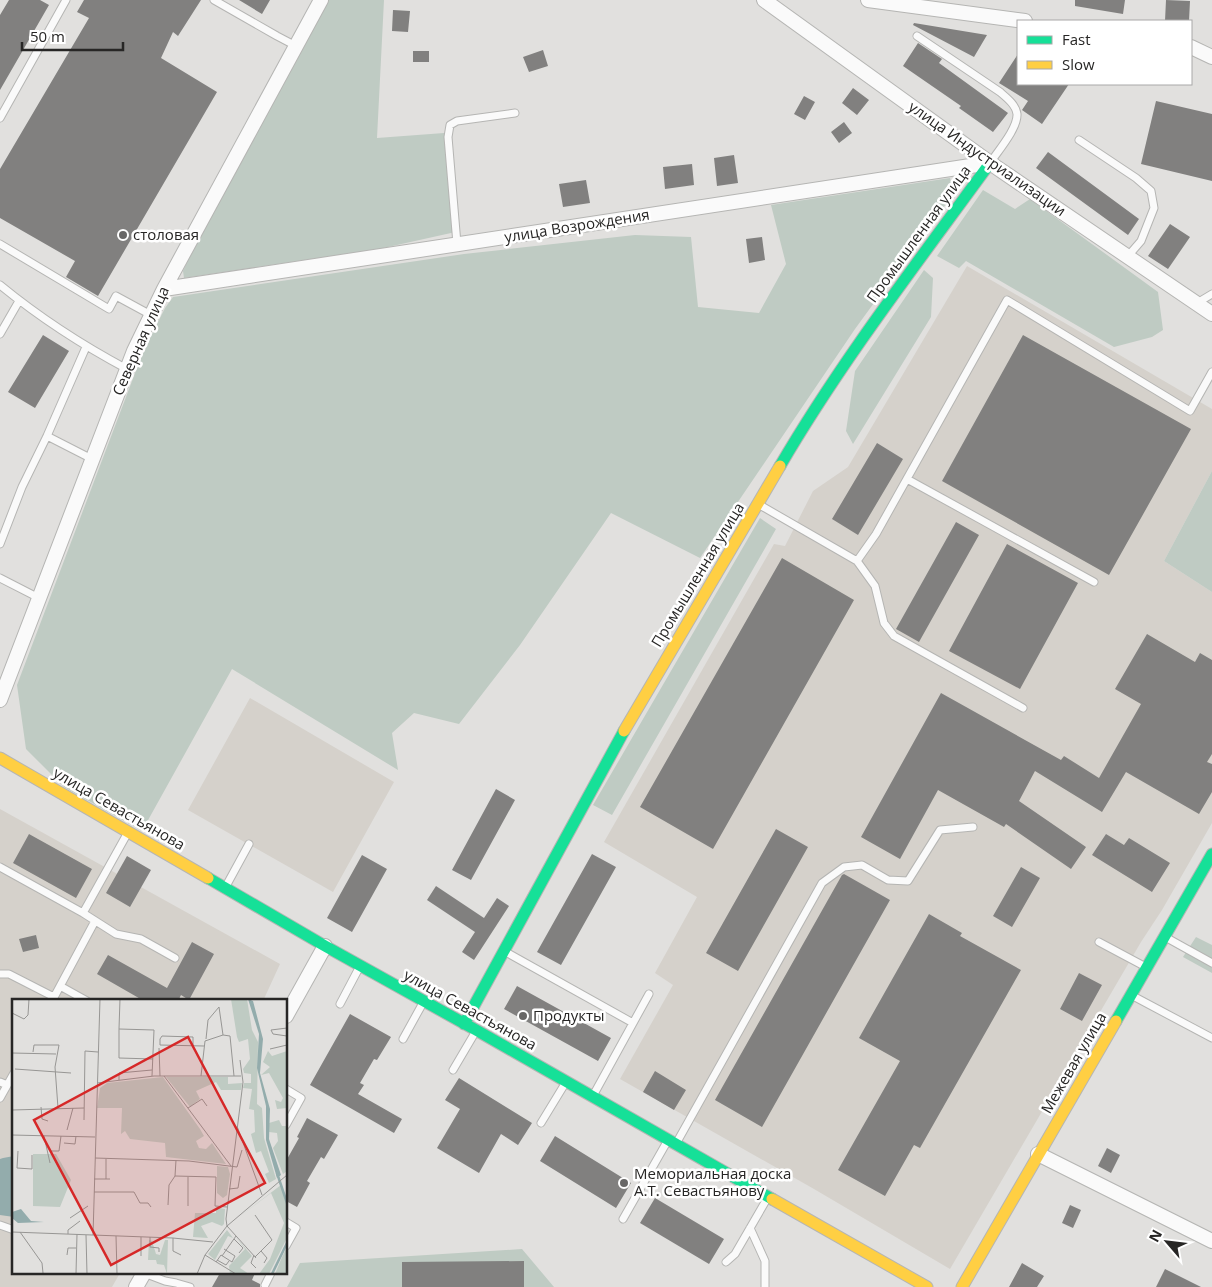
<svg xmlns="http://www.w3.org/2000/svg" width="1212" height="1287" viewBox="0 0 1212 1287" font-family="'Open Sans',sans-serif">
  <style>
    .built { fill: #d5d1cb }
    .green { fill: #bfcbc3 }
    .water { fill: #93acac }
    .building { fill: #81807f }
    .lines { fill: none; stroke-linecap: round; stroke-linejoin: round }
    .lane-casing { stroke: #b5b5b3; stroke-width: 9 }
    .street-casing { stroke: #b5b5b3; stroke-width: 16 }
    .fast-casing { stroke: #b5b5b3; stroke-width: 13 }
    .slow-casing { stroke: #b5b5b3; stroke-width: 13 }
    .lane { stroke: #fafafa; stroke-width: 7 }
    .street { stroke: #fafafa; stroke-width: 14 }
    .fast { stroke: #16e098; stroke-width: 11 }
    .slow { stroke: #ffcf43; stroke-width: 11 }
    .poi-dot { fill: #686766; stroke: #fff; stroke-width: 2 }
    .labels { text-anchor: middle; stroke-width: 5; stroke-linejoin: round; paint-order: stroke }
    .street-label { font-size: 15px; fill: #272625; stroke: #fff }
    .poi-label { font-size: 15px; fill: #272625; stroke: #fff; text-anchor: start }
    .inset-river { fill: none; stroke: #93acac; stroke-width: 2.5 }
    .inset-road { fill: none; stroke: #979694; stroke-width: 1 }
    .view { fill: #d62828; fill-opacity: 0.15; stroke: #d62828; stroke-width: 2.5 }
    .inset-edge { fill: none; stroke: #272625; stroke-width: 2.5 }
  </style>
  <rect width="100%" height="100%" fill="#e1e0de"/>
  <path class="built" d="M967,266L1212,409V471L1164,561L1212,592V823L1162,910L1141,942L950,1269L814,1189L620,1079L673,985L655,973L697,897L604,842L774,544L785,546L813,491L848,467Z
    M250,698L394,782L333,892L188,810Z
    M0,809L280,964L263,1001H14V1273H120L112,1287H0Z"/>
  <path class="green" d="M328,0H384L377,138L444,133L460,231L379,249L184,278L183,271L199,238Z
    M950,178L954,193L855,329L700,558L611,513L520,645L459,724L414,713L392,733L398,770L232,669L142,831L64,787L26,749L17,685L143,352L165,308L173,297L464,254L635,235L691,237L698,307L759,313L786,264L771,205Z
    M983,190L1015,209L1030,199L1158,292L1163,330L1152,337L1114,347L966,261L959,268L937,256Z
    M924,270L933,278L931,317L853,444L846,431L855,371Z
    M1212,471V592L1164,561Z
    M760,518L776,529L612,815L593,805Z
    M1196,937L1212,945V973L1183,957Z
    M522,1249L554,1287H287L300,1263Z"/>
  <path class="water" d="M14,1156V1217L0,1215V1159L3,1158Z"/>
  <path class="building" d="M9,0H40L49,5L0,90V15Z
    M84,0H201L178,36L173,32L161,58L217,92L98,296L66,277L75,261L0,218V169L89,18L77,12Z
    M239,0H270L262,14Z
    M1075,0H1125L1123,14L1075,6Z
    M1166,0L1190,1L1189,21H1165Z
    M393,10L410,11L408,32L392,31Z
    M914,23L987,35L974,57L913,25Z
    M918,43L942,59L939,63L1008,113L993,132L959,108L961,106L903,66Z
    M543,50L548,66L529,72L523,57Z
    M413,51H429V62H413Z
    M1018,54V84H1069L1042,124L1022,110L1028,101L999,83Z
    M853,88L869,100L857,115L842,103Z
    M804,96L815,102L805,120L794,114Z
    M1156,101L1212,114V181L1141,164Z
    M844,122L852,133L839,143L831,132Z
    M1048,152L1139,219L1128,235L1036,168Z
    M734,155L738,183L717,186L714,158Z
    M692,164L694,185L665,189L663,167Z
    M586,180L590,203L563,207L559,184Z
    M1170,224L1190,237L1168,269L1148,256Z
    M762,237L765,260L749,263L746,239Z
    M43,335L69,351L35,408L8,392Z
    M1023,335L1191,429L1109,575L942,481Z
    M877,443L903,459L858,535L832,519Z
    M956,522L979,535L919,642L896,629Z
    M1007,544L1078,583L1020,689L949,651Z
    M782,558L854,600L713,849L640,807Z
    M1147,634L1195,662L1200,653L1212,660V754L1207,762L1212,764V792L1199,814L1126,772L1102,812L1035,771L1019,801L1086,847L1071,869L1006,824L1004,827L938,790L900,859L861,837L941,693L1061,760L1064,756L1099,778L1141,704L1115,689Z
    M496,789L515,800L471,880L452,870Z
    M776,829L808,847L738,971L706,953Z
    M29,834L92,869L76,898L13,863Z
    M1106,834L1124,845L1129,838L1170,863L1152,892L1092,855Z
    M592,854L616,867L561,965L537,952Z
    M362,855L387,869L352,932L327,918Z
    M127,856L151,870L130,907L106,893Z
    M1021,867L1040,878L1012,927L993,916Z
    M844,874L890,900L762,1127L715,1100L842,875Z
    M436,886L484,918L497,898L509,906L474,960L462,952L475,932L427,900Z
    M929,914L962,933L960,936L1021,970L920,1148L914,1145L885,1196L838,1170L900,1061L859,1038Z
    M36,935L39,948L23,952L19,939Z
    M192,942L214,954L189,1000L181,995L178,1001H144L97,974L108,955L167,988Z
    M1079,973L1102,985L1082,1021L1060,1009Z
    M517,986L611,1038L598,1061L504,1009Z
    M350,1014L391,1037L377,1060L374,1059L360,1083L364,1085L358,1094L402,1119L394,1133L310,1085Z
    M655,1071L686,1090L674,1110L643,1092Z
    M459,1078L532,1123L518,1145L501,1134L479,1173L437,1148L460,1109L445,1100Z
    M307,1118L338,1135L324,1159L321,1157L307,1181L310,1183L297,1207L286,1201V1161L299,1138L297,1137Z
    M555,1136L631,1183L616,1208L540,1161Z
    M1107,1148L1120,1155L1111,1173L1098,1166Z
    M655,1198L724,1239L709,1264L640,1223Z
    M1070,1205L1081,1210L1073,1228L1062,1223Z
    M524,1261V1287H402V1262Z
    M1022,1263L1044,1276L1037,1287H1009Z
    M1165,1269L1201,1287H1156Z
    M220,1273H255L252,1280L260,1284V1287H212Z"/>
  <g class="lines">
    <g class="lane-casing">
      <path id="lane" d="M214,0L277,36L296,46
        M917,36L1000,92C1007,98 1016,105 1017,114C1018,128 998,151 990,163
        M0,118L66,0
        M1079,140L1136,178L1151,191L1154,208L1141,241L1128,256
        M0,244L109,309L116,296L151,315
        M457,244L448,137L450,125L457,121L515,113
        M0,285C39,317 82,345 127,369
        M1197,303L1212,294
        M0,334L19,301
        M47,436L92,459
        M907,479L1094,582
        M758,504L857,561L876,534L1007,300L1190,411L1212,372
        M0,544L22,487L47,436L86,347
        M857,561L875,586L884,623L894,636L1023,708
        M0,578L39,598
        M0,867L83,913L116,934L141,939L175,958
        M225,888L249,844
        M83,913L127,834
        M1167,938L1212,963
        M1099,942L1144,966
        M504,951L633,1023
        M0,974H9L54,997
        M60,986L87,1001
        M1133,996L1212,1038
        M52,1001L95,921
        M340,1004L359,968
        M403,1039L424,1001
        M453,1070L476,1031
        M0,1082L7,1085
        M286,1089L301,1098L286,1125
        M594,1094L649,994
        M0,1098L14,1073
        M541,1123L566,1082
        M677,1142L822,883L844,867L862,865L888,880L908,881L940,830L973,827
        M623,1219L668,1140
        M286,1222L296,1228L286,1246
        M0,1225L14,1230
        M750,1228L765,1261V1287
        M726,1262L735,1254L768,1197
        M144,1273L165,1281L176,1283L190,1287
        M265,1285L271,1273"/>
    </g>
    <g class="street-casing">
      <path id="street" d="M764,0L990,163L1212,314
        M868,0L1025,21
        M1191,47L1212,57
        M164,289L990,163
        M0,700L134,351L164,289L321,0
        M286,1016L325,946
        M1038,1154L1212,1241
        M136,1287L144,1273"/>
    </g>
    <g class="fast-casing">
      <path id="fast" d="M780,466C842,360 918,262 990,163
        M208,878L325,946L476,1030L772,1199
        M1116,1021L1212,854
        M464,1024L624,731"/>
    </g>
    <g class="slow-casing">
      <path id="slow" d="M624,731L780,466
        M0,758L208,878
        M772,1199L927,1287
        M962,1287L1116,1021"/>
    </g>
    <use href="#lane" class="lane"/>
    <use href="#street" class="street"/>
    <use href="#fast" class="fast"/>
    <use href="#slow" class="slow"/>
  </g>
  <g class="poi-dot">
    <circle cx="123" cy="235" r="5"/>
    <circle cx="523" cy="1016" r="5"/>
    <circle cx="624" cy="1183" r="5"/>
  </g>
  <g class="labels">
    <g class="street-label">
      <text transform="translate(987 159) rotate(35)" y="5">улица Индустриализации</text>
      <text transform="translate(577 226) rotate(-9)" y="5">улица Возрождения</text>
      <text transform="translate(919 234) rotate(-54)" y="5">Промышленная улица</text>
      <text transform="translate(141 341) rotate(-66)" y="5">Северная улица</text>
      <text transform="translate(698 575) rotate(-59)" y="5">Промышленная улица</text>
      <text transform="translate(119 809) rotate(30)" y="5">улица Севастьянова</text>
      <text transform="translate(470 1010) rotate(29)" y="5">улица Севастьянова</text>
      <text transform="translate(1074 1063) rotate(-60)" y="5">Межевая улица</text>
    </g>
    <g class="poi-label">
      <text x="133" y="240">столовая</text>
      <text x="533" y="1021">Продукты</text>
      <text x="634" y="1179">Мемориальная доска<tspan x="634" dy="17">А.Т. Севастьянову</tspan></text>
    </g>
  </g>
  <g transform="translate(12 999)">
    <rect width="275" height="275" fill="#e1e0de"/>
    <path d="M219,0H235L240,31L246,43L245,105L250,109L252,139L264,180L257,184L253,175L257,173L249,152L244,154L239,135L243,133L242,111L237,110L240,90L231,89L232,84H239V75L232,74L231,70L238,60L236,40L227,43L225,38ZM256,52L260,57L275,52V109L265,110L263,101L269,103L271,99L257,74L249,76L258,68L251,63ZM151,78L188,130L192,137L184,142L187,149L194,150L200,144L214,165L154,158L153,144L118,140L113,132L109,135L110,109H85L88,89L95,84ZM154,78H216V85L230,84L229,91H209L204,83L184,92L188,100L178,108ZM267,121L270,127H275V172L271,175L261,149L266,142L265,134L257,133V124ZM21,155H44L59,181L48,208L21,207ZM205,167L216,168L218,175L215,196L211,199L205,194ZM269,186L275,208V239L257,275H247L258,260L272,224L259,194L224,220ZM204,208L213,210L212,225L210,227L200,223L189,227L196,239L181,238L183,214H204ZM215,231L221,239L216,237L203,261L196,255ZM224,238L240,257L228,269L237,275H218L217,267L233,250ZM137,241L140,242L144,255L148,256L153,241H156L155,275L152,266L145,265L144,261H136ZM275,248V275H263L270,258Z" fill="#bfcbc3"/>
    <path d="M236,0L241,2L251,40L248,74L258,110L257,140L269,176L265,179L254,141V107L245,69L247,35ZM9,210L19,222L32,223L6,224L0,219V213Z" fill="#93acac"/>
    <path class="inset-river" d="M265,174L275,204M260,275L275,244"/>
    <path class="inset-road" d="M108,0L107,30L142,31L140,77M0,14L12,20L16,16L17,0M275,29L259,31L261,35L275,37M107,30V59L141,60M194,40L196,21L207,8L211,36M181,46V38L150,37L148,40V46L192,47M147,49L148,77M258,50L275,46M21,53L22,46H47L43,68L46,109M0,54L44,55M228,61L231,83L214,220L215,227L244,259M3,70L59,74M152,77L219,167M189,77L193,42L211,36L218,37L222,77M107,81V74L140,71M85,84L142,77H229M29,108L30,120L36,122M176,109L190,100L195,107M0,111L72,109M72,121L73,52L86,53M225,127L250,196M55,131L61,109M0,136L83,138M32,137L38,164M52,144L63,145L64,137M6,152L5,169L20,170V156M39,152H47L49,137M83,159L177,162L225,168L230,151M164,161L163,177L204,178L203,207L215,208M82,180H98M94,180V160M217,190L226,189L228,177M82,193H122L128,204H136L139,208M156,206L157,186L163,177M176,207V178M243,216L260,241L243,258M58,219L76,207M0,233L161,239L201,243M8,233L30,264L31,274M56,235V231L68,222M74,236L75,275M81,236L88,0M104,237L105,275M138,238V248L147,249V253M161,239V252L169,256M222,240L231,249L227,254M249,252L255,259L252,264M55,256L56,249H64M193,256L224,275M242,256L239,264L244,269M129,257V238M210,257L224,237M205,261L214,266L217,262M204,263L209,256L220,263L223,257L212,250M64,275L65,235M185,275L193,256L215,227L275,176"/>
    <path class="view" d="M176,38L253,184L99,266L22,121Z"/>
    <rect width="275" height="275" class="inset-edge"/>
  </g>
  <rect x="1017" y="20" width="175" height="65" fill="#ffffff" stroke="#a9a8a8"/>
  <rect x="1027" y="36" width="25" height="8" fill="#16e098" stroke="#a9a8a8"/>
  <text x="1062" y="45" font-size="15" fill="#272625">Fast</text>
  <rect x="1027" y="61" width="25" height="8" fill="#ffcf43" stroke="#a9a8a8"/>
  <text x="1062" y="70" font-size="15" fill="#272625">Slow</text>
  <g transform="translate(1167 1242) rotate(298)" stroke="#ffffff" stroke-width="4" paint-order="stroke">
  <path d="M0-4L9 19L0 12L-9 19Z" fill="#272625"/>
  <text y="-8" font-size="14" font-weight="bold" text-anchor="middle" fill="#272625">N</text>
  </g>
  <path d="M22 42v8h101v-8" fill="none" stroke="#272625" stroke-width="2.5"/>
  <text x="30" y="42" font-size="15" fill="#272625" stroke="#ffffff" stroke-width="4" paint-order="stroke">50 m</text>
</svg>
